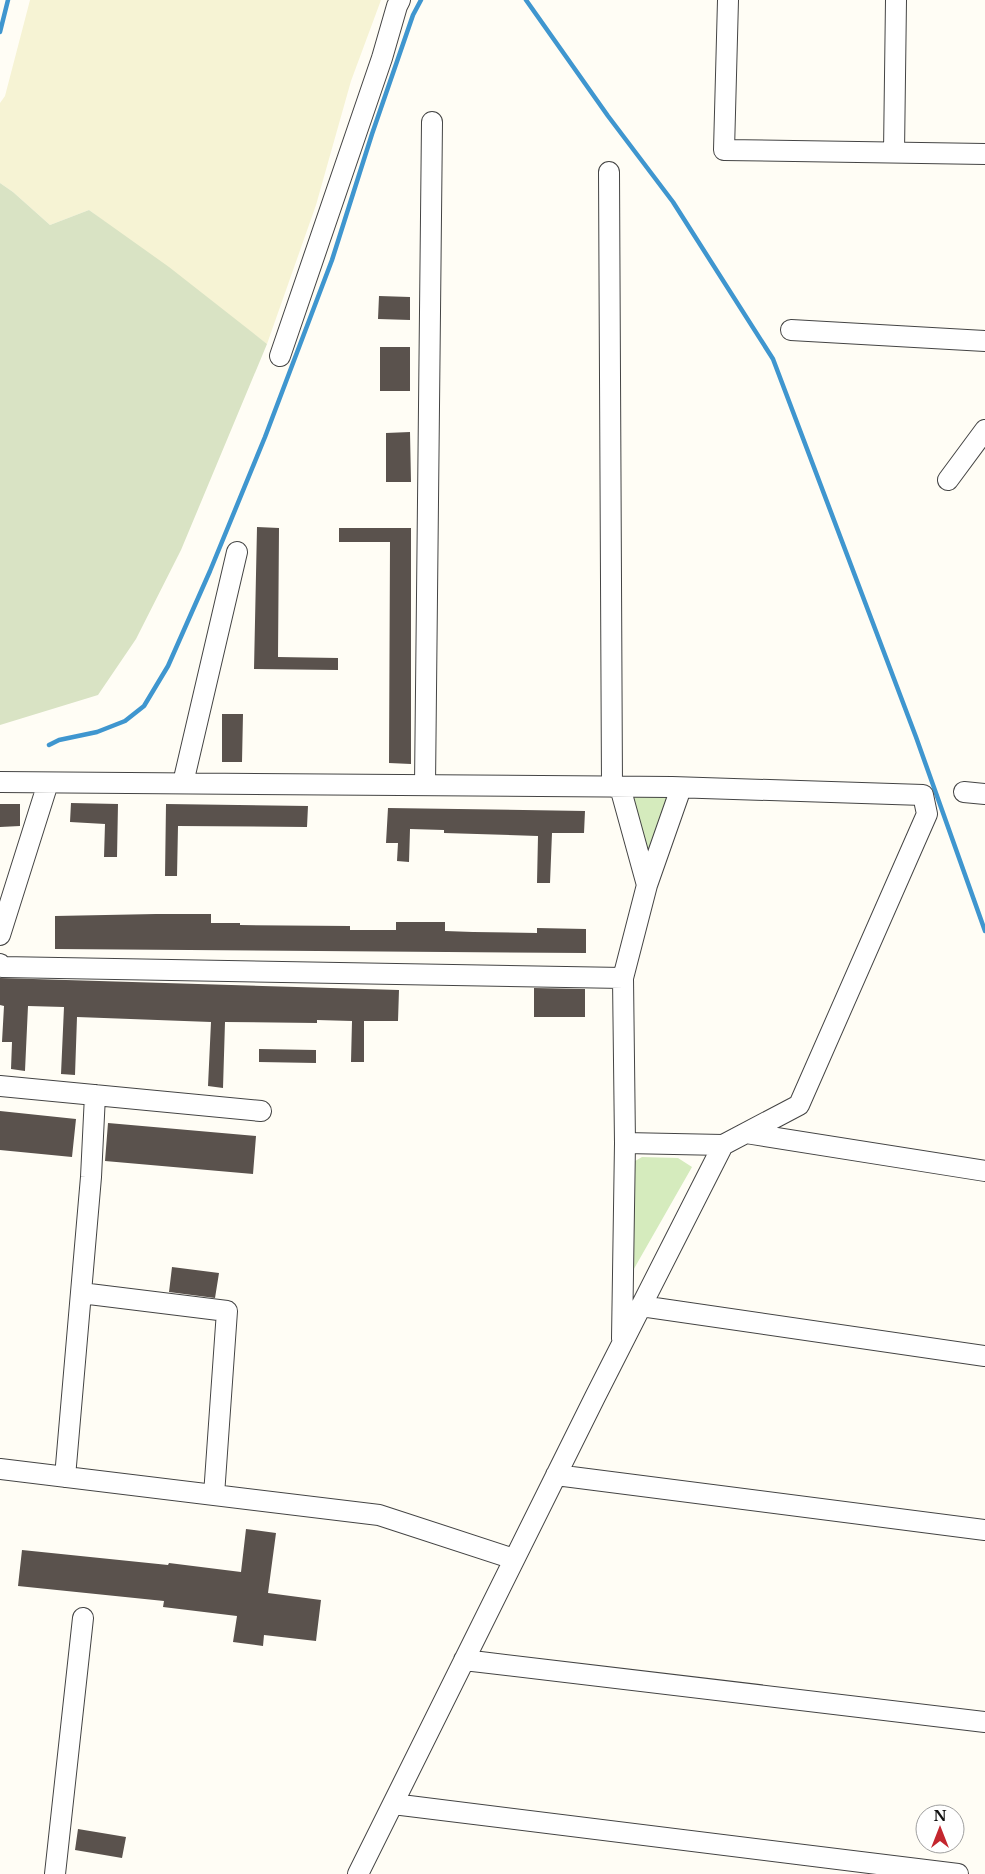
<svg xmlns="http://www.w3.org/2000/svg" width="985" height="1874" viewBox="0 0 985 1874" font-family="'Libre Baskerville',serif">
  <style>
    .farmland { fill: #f6f3d4 }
    .green { fill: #d5ebbd }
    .cemetery { fill: #d9e3c4 }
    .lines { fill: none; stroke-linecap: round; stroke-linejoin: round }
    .stream { stroke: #3f96cf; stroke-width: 4.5 }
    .building { fill: #5a524d }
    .minor-casing { stroke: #444; stroke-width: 22 }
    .minor { stroke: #fff; stroke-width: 20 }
  </style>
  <rect width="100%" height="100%" fill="#fffdf5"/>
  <path class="farmland" d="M30,0H381L351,81L316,205L267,344L89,210L50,225L13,192L0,183V103L5,96Z"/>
  <path class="green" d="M669,795L650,868L630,796Z
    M642,1157L678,1158L692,1167L631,1274L630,1164Z"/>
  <path class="cemetery" d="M0,183L13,192L50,225L89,210L169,267L267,344L181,550L136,639L98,695L0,725Z"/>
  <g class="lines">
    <path class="stream" d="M526,0L608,116L673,202L773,359L916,737L985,931
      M0,32L8,0
      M49,745L59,740L97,732L125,721L144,706L168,666L210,571L265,437L332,260L372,134L413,15L421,0"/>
  </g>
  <path class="building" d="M379,296L410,297V320L378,319Z
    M380,347H410V391H380Z
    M410,432L411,482H386V433Z
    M257,527L279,528L278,657L338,658V670L254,669Z
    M339,528H411V764L389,763L390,542H339Z
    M222,714H243L242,762H222Z
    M71,803L118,804L117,857H104L105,824L70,822Z
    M0,804H20V826L0,827Z
    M166,804L308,806L307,827L178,826L177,876H165Z
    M388,808L585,811L584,833H552L550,883H537L538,836L444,833V830L410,829L409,862L397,861L398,843H386Z
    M156,914H211V923H240V925L350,926V930H396V922H445V931L473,932L537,933V928L586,929V953L55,949V916Z
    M0,978L399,990L398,1021H364V1062H351L352,1021L317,1020V1023L225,1022L223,1088L208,1086L211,1022L77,1017L75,1075L61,1074L64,1007L28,1006L25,1071L11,1069L12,1042H2L4,1006L0,1005Z
    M534,988L585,989V1017H534Z
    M259,1049L316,1050V1063L259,1062Z
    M0,1111L76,1119L72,1157L0,1150Z
    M108,1123L256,1136L253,1174L105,1161Z
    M172,1267L219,1273L215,1298L169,1292Z
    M246,1529L276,1533L268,1593L321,1600L316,1641L264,1635L263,1646L233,1642L237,1616L163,1607L164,1601L18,1586L22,1550L168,1565L169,1563L241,1572Z
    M78,1829L126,1837L122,1858L75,1850Z"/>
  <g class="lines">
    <g class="minor-casing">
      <path id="minor" d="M728,0L724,150L985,154
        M894,152L896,0
        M609,172L612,787
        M791,330L985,341
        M280,356L382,58L397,6L400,0
        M948,480L985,430
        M0,782L672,787L923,795L927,814L799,1105L723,1145L595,1397L358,1874
        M183,783L237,552
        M425,785L432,122
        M620,787L647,885L623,978L625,1143L723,1145
        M964,792L985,794
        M647,885L681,788
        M0,935L48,783
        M0,964L2,967L623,978
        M0,1086L261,1111
        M746,1133L985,1171
        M81,1293L227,1311L214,1495
        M641,1306L985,1356
        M622,1339L625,1143
        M0,1469L379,1515L514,1559
        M556,1475L985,1530
        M65,1477L91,1177L95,1095
        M464,1660L985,1722
        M393,1804L958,1874
        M55,1874L83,1618"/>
    </g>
    <use href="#minor" class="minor"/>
  </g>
  <g transform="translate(940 1829)"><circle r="24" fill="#ffffff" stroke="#a0a0a0"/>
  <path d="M0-4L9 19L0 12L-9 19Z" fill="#c4262e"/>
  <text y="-8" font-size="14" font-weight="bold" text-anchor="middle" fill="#111111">N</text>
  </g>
</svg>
